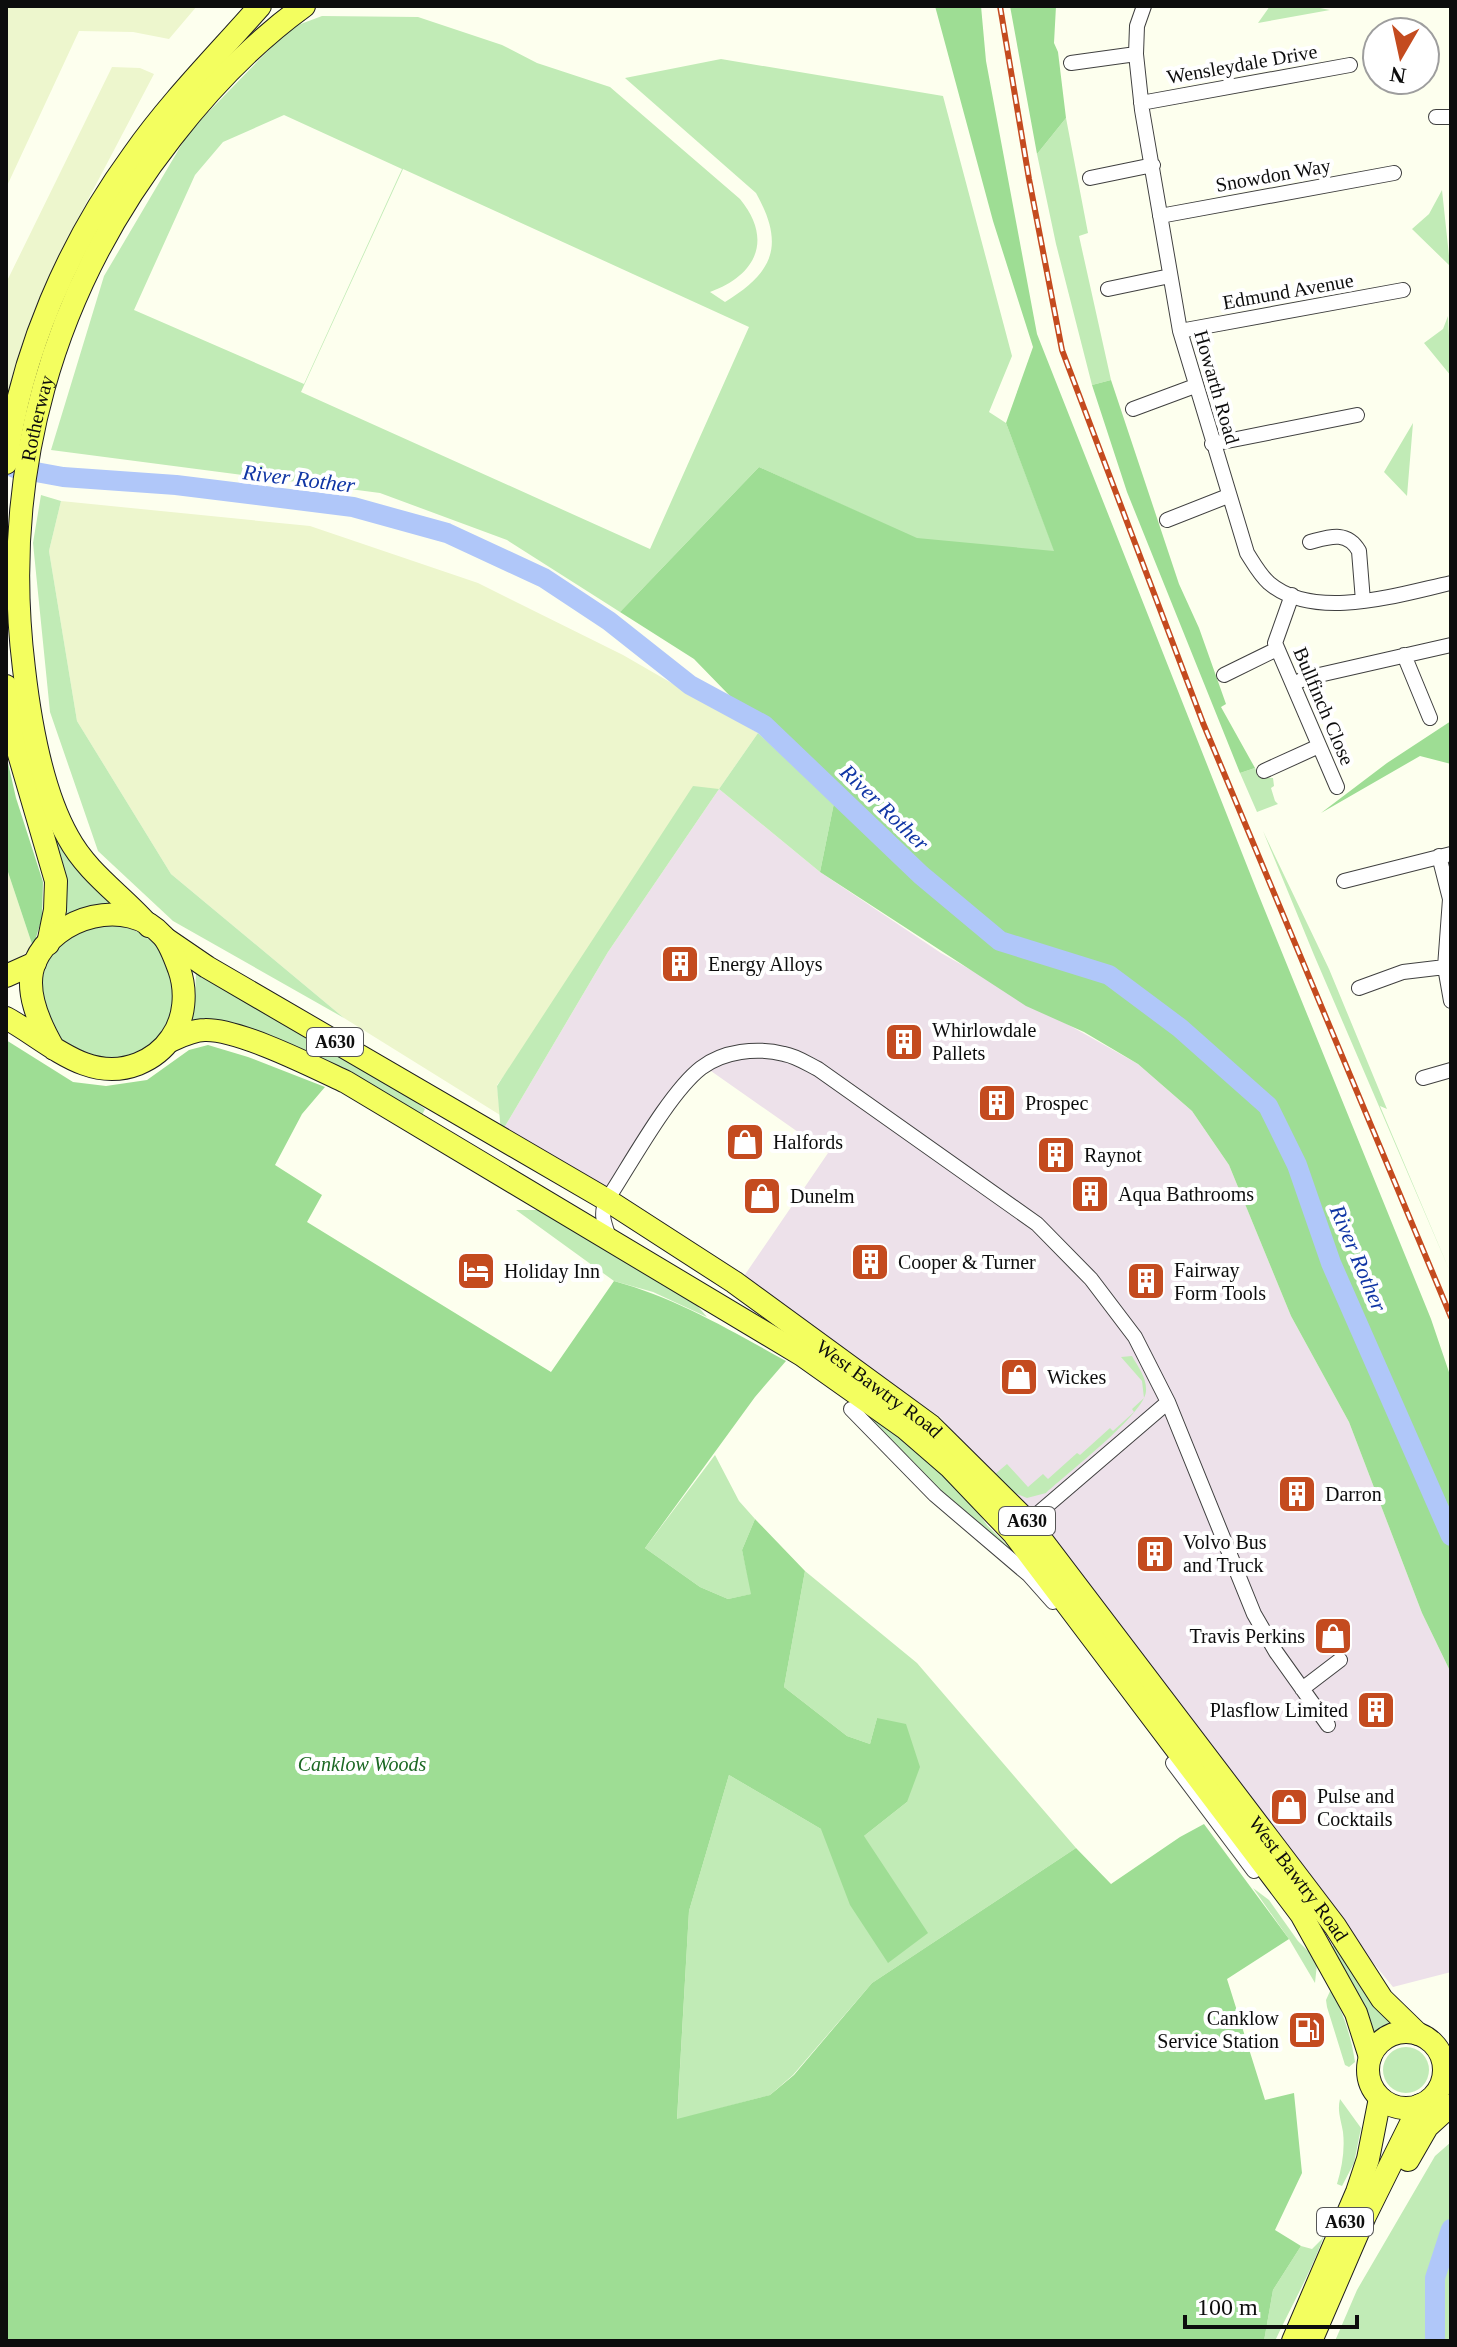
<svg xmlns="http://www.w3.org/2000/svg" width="1457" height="2347" viewBox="0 0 1457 2347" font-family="Georgia,serif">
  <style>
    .industrial { fill: #ede1ea }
    .farmland { fill: #edf6cd }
    .green { fill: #c1ebb6; fill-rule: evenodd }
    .forest { fill: #9edd94 }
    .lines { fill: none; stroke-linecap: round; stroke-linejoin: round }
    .river { stroke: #b0c7f9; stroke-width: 20 }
    .minor-casing { stroke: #404040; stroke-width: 16 }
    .primary-casing { stroke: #1e1e1e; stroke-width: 24 }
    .minor { stroke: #fff; stroke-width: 14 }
    .primary { stroke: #f3fe5f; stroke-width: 22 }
    .rail-casing { stroke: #c44b1f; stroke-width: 6 }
    .rail { stroke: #fff; stroke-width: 3; stroke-dasharray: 9; stroke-linecap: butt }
    .labels { text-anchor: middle; stroke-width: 8; stroke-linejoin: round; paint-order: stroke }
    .shield { fill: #fff; stroke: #565656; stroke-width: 2 }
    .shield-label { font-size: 18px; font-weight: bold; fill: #0d0d0d }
    .street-label { font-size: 20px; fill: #0d0d0d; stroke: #fff }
    .poi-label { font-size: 20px; fill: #0d0d0d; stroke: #fff; text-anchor: start }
    .park-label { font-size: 20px; font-style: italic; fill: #1b6823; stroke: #fff }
    .water-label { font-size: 22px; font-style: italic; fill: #1136a5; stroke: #fff }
  </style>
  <rect width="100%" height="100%" fill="#fdffee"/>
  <path class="industrial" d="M719,789L820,872L941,953L1138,1064L1192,1111L1229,1165L1291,1316L1349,1422L1422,1613L1451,1673V1972L1393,1987L1334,1915L1007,1490L940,1417L742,1279L828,1153L701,1064L606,1191L501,1133L608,952Z"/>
  <path class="farmland" d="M6,6H197L169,39L133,32L79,31L6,188Z
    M112,67L140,68L154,74L82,211L18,360L6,399V283Z
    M61,501L310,526L478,583L623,655L758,733L719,789L497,1085L500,1115L344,1018L171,874L77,721L49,551Z
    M6,866L33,947L15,961L6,964Z"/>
  <path class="green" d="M1270,6H1310L1330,10L1258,23Z
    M322,16L418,17L502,45L537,63L610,87L740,199C773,239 757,275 710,292L725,302C774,272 785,245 756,193L625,78L721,59L943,96L1012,356L989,412L1006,423L1055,552L917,539L759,467L620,612L507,540L380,493L51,450L104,276L189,132L290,28ZM284,115L402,169L304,384L134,310L195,175L223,142ZM403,169L749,327L650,549L301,392Z
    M1066,118L1088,233L1079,236L1111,380L1092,385L1056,244L1037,154Z
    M1442,190L1450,265V266L1412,229L1429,214Z
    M1448,316L1451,376L1424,343L1443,329Z
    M1413,423L1407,496L1384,472Z
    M41,495L61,501L49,551L77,721L171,874L344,1018L173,921L98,851L50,712L33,543Z
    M758,733L834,803L820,872L719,789L608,952L501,1133L497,1086L693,786L719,789Z
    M1255,768L1259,777L1273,778L1274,786L1271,788L1275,801L1278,804L1257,812L1240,773Z
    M52,824L120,906L61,919L49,835Z
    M1263,831L1329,969L1387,1109L1380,1106L1451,1274L1314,955Z
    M41 992a67 67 0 1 1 134 0a67 67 0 1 1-134 0Z
    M196,971L388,1081L425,1109L422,1115L356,1079L189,1024L195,1000Z
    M516,1210H548L689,1296L707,1317L653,1292L614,1281Z
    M1132,1356C1138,1367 1147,1378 1146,1391C1145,1414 1066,1474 1046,1493L1027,1498L1007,1490L994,1475L1007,1464L1028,1487L1043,1474L1048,1479L1077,1453L1080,1455L1110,1428L1113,1431L1134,1412L1132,1409L1144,1398L1142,1381L1121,1357Z
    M850,1398L920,1452L966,1495L987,1525L1027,1565L918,1472Z
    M715,1455L739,1501L755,1519L742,1550L752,1594L728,1599L700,1587L645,1548Z
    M805,1571L917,1663L1076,1848L872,1983L793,2075L770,2095L677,2120L689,1911L729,1775L821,1829L864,1836L907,1802L877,1718L870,1744L847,1736L784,1687Z
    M1253,1888L1269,1900L1298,1941L1310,1953L1317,1964L1315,1983L1289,1939Z
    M1334,1945L1364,1991L1393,2025L1380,2030L1373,2037L1328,1950Z
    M1331,1989C1343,2013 1351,2035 1355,2062L1349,2067L1345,2065L1327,2007L1326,2000Z
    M1383 2070a23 23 0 1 1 46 0a23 23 0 1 1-46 0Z
    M1340,2099L1361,2128L1354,2163L1342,2186L1337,2184C1342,2167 1345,2150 1343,2132C1341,2120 1337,2111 1340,2099Z
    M1451,2142V2341H1335L1357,2290L1435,2156Z
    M1332,2210C1321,2255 1295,2298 1275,2341H1264L1273,2290L1301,2246L1312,2249L1322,2239Z"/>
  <path class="forest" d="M935,6H981L986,61L1037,334L1257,891L1431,1319L1451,1378V1673L1422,1613L1349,1422L1291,1316L1229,1165L1192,1111L1138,1064L1084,1032L1026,1006L820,872L834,803L694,659L620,612L759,467L917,538L1054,551L1006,423L1033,347L993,221Z
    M1010,6H1056L1054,43L1058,52L1066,118L1037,154Z
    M1111,380L1179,584L1199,628L1226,704L1221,707L1255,768L1240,773L1127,492L1092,385Z
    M1451,721V764L1420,756L1321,813L1387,763Z
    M6,754L16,798L43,882L42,918L33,947L6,866Z
    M6,1040L73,1082L106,1086L147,1080L189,1050L208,1045L248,1057L325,1087L302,1114L275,1165L322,1195L307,1222L551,1372L614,1281C676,1298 730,1330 786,1361L755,1397L645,1548L700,1587L728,1599L751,1594L742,1550L755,1519L805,1571L784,1687L847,1736L870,1744L877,1718L906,1724L920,1767L907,1802L864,1836L928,1933L888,1963L850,1905L821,1829L729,1775L689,1911L677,2119L770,2095L794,2075L872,1983L1076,1848L1111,1884L1180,1837L1204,1824L1289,1939L1227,1979L1265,2100L1294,2093L1302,2173L1275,2230L1301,2246L1273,2290L1264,2341H6Z"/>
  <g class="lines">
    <path class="river" d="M14,468L63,477L176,485L353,507L447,533L544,578L609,621L690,685L764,725L921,875L1000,941L1109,975L1180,1028L1268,1106L1297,1165L1331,1263L1451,1536
      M1435,2341V2278L1451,2229"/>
    <g class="minor-casing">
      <path id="minor" d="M1144,6L1137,26L1136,54L1142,110L1180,331L1247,553C1254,564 1260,575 1269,583C1315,622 1400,594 1451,583
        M1071,63L1136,54
        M1141,103L1350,65
        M1436,117H1451
        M1090,178L1153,165
        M1160,216L1394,173
        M1108,289L1170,276
        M1180,331L1403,290
        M1133,409L1195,386
        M1212,444L1357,415
        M1167,520L1228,496
        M1310,542C1329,537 1347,530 1359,551L1363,601
        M1292,595L1275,643L1337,787
        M1404,655L1430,718
        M1224,675L1277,649
        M1293,684L1306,678L1451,645
        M1264,771L1319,746
        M1439,856L1450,899L1445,967L1451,1001
        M1344,881L1451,854
        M1359,988L1403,972L1445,967
        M1423,1078L1451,1070
        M610,1240C605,1225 599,1214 607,1200C630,1165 669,1093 701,1068C723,1051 757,1047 784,1054C796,1056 808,1064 818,1069L1037,1224L1091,1279L1135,1337L1168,1402L1254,1614L1276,1652L1328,1725
        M851,1409L935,1495L1029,1575L1053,1602
        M1028,1522L1168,1402
        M1302,1689L1340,1660
        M1173,1763L1254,1871"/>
    </g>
    <g class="primary-casing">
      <g id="primary">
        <path d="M6,463C21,353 68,244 133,155C170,102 217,55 260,6"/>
        <path d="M6,686L16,744L56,881L55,910L48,944"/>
        <path id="s1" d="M149,926C122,895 88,874 68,837C42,791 30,721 24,669C0,475 51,291 172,137C210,88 253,43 304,6"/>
        <path id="s2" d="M166,939L207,967L607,1200L734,1282L931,1426L1028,1522L1335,1926L1382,1999L1418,2034"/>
        <path d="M6,976L35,963"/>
        <path d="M6,1018C47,1040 87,1084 138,1064C150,1059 163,1050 171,1038C185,1019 187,991 179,969C175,958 170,944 163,936C127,896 55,916 35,962C23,990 40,1025 54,1049"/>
        <path d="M170,1041C181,1036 193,1030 205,1030C239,1029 314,1067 346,1082L802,1355L905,1428L950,1467L1014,1534L1301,1914L1356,2013L1370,2057"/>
        <circle cx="1406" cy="2070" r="38"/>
        <path d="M1408,2160L1427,2127L1451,2105"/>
        <path d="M1293,2341L1357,2192L1368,2159L1380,2098"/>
        <path d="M1311,2341L1365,2216L1420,2105"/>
      </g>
    </g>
    <use href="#minor" class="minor"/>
    <use href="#primary" class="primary"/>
    <g class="rail-casing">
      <path id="rail" d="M1000,6L1029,179L1062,350L1203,723L1451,1317"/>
    </g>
    <use href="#rail" class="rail"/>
  </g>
  <defs>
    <g id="building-square" transform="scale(2)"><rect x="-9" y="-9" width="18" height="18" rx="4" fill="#c44b1f" stroke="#fff"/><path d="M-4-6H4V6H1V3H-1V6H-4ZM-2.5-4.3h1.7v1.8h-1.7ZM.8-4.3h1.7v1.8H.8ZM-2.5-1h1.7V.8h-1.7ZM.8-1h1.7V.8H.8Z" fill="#fff"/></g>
    <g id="shop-square" transform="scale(2)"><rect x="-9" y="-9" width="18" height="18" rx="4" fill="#c44b1f" stroke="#fff"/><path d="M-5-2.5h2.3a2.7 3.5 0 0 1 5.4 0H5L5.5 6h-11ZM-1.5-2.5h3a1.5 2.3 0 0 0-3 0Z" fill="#fff"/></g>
    <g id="hotel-square" transform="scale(2)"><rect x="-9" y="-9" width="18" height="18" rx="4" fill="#c44b1f" stroke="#fff"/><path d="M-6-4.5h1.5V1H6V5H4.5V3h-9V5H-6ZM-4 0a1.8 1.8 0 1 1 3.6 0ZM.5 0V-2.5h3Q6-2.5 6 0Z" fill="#fff"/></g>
    <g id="fuel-square" transform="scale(2)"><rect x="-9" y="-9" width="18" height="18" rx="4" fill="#c44b1f" stroke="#fff"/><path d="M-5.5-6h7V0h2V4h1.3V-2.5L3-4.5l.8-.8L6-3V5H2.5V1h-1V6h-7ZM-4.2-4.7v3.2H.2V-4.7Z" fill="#fff"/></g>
  </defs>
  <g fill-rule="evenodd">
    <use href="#building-square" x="680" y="964"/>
    <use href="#building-square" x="904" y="1042"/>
    <use href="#building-square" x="997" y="1103"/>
    <use href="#shop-square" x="745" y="1142"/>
    <use href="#building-square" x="1056" y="1155"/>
    <use href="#building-square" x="1090" y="1194"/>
    <use href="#shop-square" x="762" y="1196"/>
    <use href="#building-square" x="870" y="1262"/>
    <use href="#hotel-square" x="476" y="1271"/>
    <use href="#building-square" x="1146" y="1281"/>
    <use href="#shop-square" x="1019" y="1377"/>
    <use href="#building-square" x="1297" y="1494"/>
    <use href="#building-square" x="1155" y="1554"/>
    <use href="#shop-square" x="1333" y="1636"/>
    <use href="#building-square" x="1376" y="1710"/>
    <use href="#shop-square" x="1289" y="1807"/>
    <use href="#fuel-square" x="1307" y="2030"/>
  </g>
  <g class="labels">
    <g class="shield">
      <rect x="307" y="1028" width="56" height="28" rx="6"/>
      <rect x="999" y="1507" width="56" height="28" rx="6"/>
      <rect x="1317" y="2208" width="56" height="28" rx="6"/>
    </g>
    <g class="shield-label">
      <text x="335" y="1048">A630</text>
      <text x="1027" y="1527">A630</text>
      <text x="1345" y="2228">A630</text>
    </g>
    <g class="street-label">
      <text transform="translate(1242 64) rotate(-10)" y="7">Wensleydale Drive</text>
      <text transform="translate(1273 175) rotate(-10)" y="7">Snowdon Way</text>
      <text transform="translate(1288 291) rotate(-10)" y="7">Edmund Avenue</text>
      <text transform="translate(1217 387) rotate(74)" y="7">Howarth Road</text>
      <text dy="7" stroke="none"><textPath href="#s1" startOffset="548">Rotherway</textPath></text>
      <text transform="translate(1324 706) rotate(67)" y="7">Bullfinch Close</text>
      <text dy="7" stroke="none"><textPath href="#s2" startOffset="844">West Bawtry Road</textPath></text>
      <text dy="7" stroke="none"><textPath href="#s2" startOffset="1492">West Bawtry Road</textPath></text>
    </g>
    <g class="poi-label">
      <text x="708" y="971">Energy Alloys</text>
      <text x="932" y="1037">Whirlowdale<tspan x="932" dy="23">Pallets</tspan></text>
      <text x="1025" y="1110">Prospec</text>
      <text x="773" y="1149">Halfords</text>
      <text x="1084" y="1162">Raynot</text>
      <text x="1118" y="1201">Aqua Bathrooms</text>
      <text x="790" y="1203">Dunelm</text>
      <text x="898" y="1269">Cooper &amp; Turner</text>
      <text x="1174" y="1277">Fairway<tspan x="1174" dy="23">Form Tools</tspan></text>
      <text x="504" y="1278">Holiday Inn</text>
      <text x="1047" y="1384">Wickes</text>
      <text x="1325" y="1501">Darron</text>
      <text x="1183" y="1549">Volvo Bus<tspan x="1183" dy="23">and Truck</tspan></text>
      <text x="1305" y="1643" text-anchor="end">Travis Perkins</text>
      <text x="1348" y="1717" text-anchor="end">Plasflow Limited</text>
      <text x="1317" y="1803">Pulse and<tspan x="1317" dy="23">Cocktails</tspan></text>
      <text x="1279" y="2025" text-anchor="end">Canklow<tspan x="1279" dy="23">Service Station</tspan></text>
    </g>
    <g class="park-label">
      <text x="362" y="1771">Canklow Woods</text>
    </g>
    <g class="water-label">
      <text transform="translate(299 478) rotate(7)" y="8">River Rother</text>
      <text transform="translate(885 807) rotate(44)" y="8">River Rother</text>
      <text transform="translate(1359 1258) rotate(67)" y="8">River Rother</text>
    </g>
  </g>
  <rect width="1457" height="2347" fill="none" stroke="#0d0d0d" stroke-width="16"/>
  <g transform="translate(1401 56) rotate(189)"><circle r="38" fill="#ffffff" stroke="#9e9e9e" stroke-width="2"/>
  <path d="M0-6L14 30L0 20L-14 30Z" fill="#c44b1f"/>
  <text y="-12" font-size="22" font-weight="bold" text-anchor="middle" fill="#0d0d0d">N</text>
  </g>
  <path d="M1185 2315v12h172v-12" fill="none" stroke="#0d0d0d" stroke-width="4"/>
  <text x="1197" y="2315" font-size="24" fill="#0d0d0d" stroke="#ffffff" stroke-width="6" paint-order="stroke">100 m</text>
</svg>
